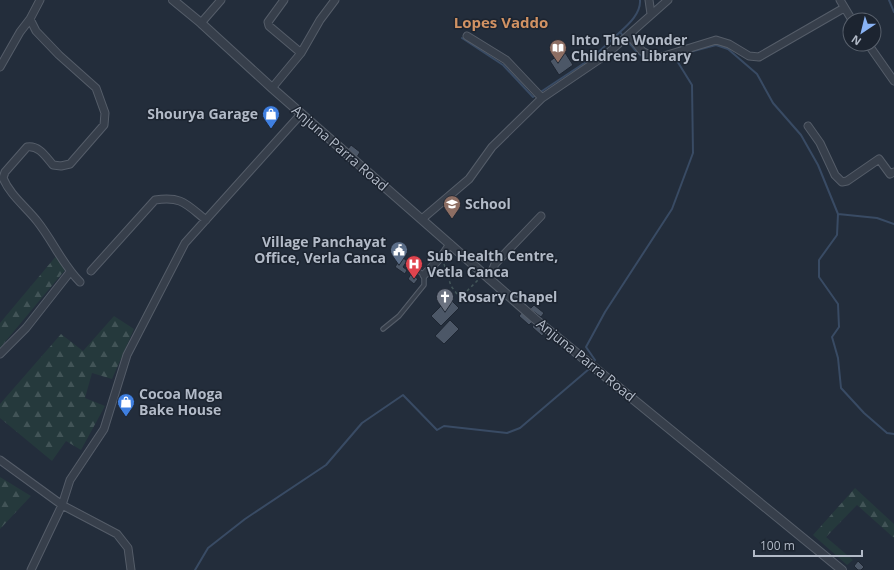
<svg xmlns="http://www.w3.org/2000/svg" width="894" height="570" viewBox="0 0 894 570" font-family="'Open Sans',sans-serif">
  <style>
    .forest { fill: url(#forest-firs) }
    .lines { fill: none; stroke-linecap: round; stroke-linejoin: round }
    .stream { stroke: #394b64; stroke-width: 2 }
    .building { fill: #4c5767; stroke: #1e2632 }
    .service-casing { stroke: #555d69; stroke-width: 5.5 }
    .minor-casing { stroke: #555d69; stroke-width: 9 }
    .tertiary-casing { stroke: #555d69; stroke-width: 10 }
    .path { stroke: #435659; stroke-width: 1.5; stroke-dasharray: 3 3; stroke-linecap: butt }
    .service { stroke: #373f4b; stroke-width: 3.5 }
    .minor { stroke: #373f4b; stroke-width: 7 }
    .tertiary { stroke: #373f4b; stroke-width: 8 }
    .labels { text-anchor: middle; stroke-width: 3; stroke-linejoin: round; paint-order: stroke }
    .poi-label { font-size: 14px; font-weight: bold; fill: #b2bac7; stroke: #1c2430; text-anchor: start }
    .street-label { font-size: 14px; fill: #b2bac7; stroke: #1c2430 }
    .neighbourhood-label { font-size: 15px; font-weight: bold; fill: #d19263; stroke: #1c2430 }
  </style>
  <defs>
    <pattern id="forest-firs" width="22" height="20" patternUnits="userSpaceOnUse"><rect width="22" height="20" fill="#25393c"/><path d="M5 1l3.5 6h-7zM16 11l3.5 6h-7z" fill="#425457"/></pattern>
  </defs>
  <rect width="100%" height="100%" fill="#232d3b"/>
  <path class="forest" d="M57,255L70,264L0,348V323Z
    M114,316L134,329L112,379L92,373L85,398L105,406L81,450L66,441L52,461L0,418V404L61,334L83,351Z
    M0,477L31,496L0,529Z
    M855,488L894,524V538L857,505L826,537L853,560L847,565L813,535Z"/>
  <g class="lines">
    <path class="stream" d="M889,0L894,12
      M624,37L620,32C629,24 641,13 640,0
      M462,38L503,65L533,97L592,58L620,32
      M627,40L636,51L646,60H652
      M686,53L716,45L728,49L757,74L773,103L801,135L818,165L838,214L837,235L819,260V277L838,304L839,327L832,337L838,358L841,388L864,413L887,433L894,434
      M838,214L877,218L894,224
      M595,360L586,347L605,312L672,209L693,153L692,85L674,56
      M195,570L208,548L245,519L326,465L362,423L403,395L437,430L444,426L507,433L520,428L589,369"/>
  </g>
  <path class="building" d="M564,51L573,65L559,75L550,61Z
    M351,145L360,152L357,157L348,149Z
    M402,257L407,261L403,267L407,270L405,274L395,267Z
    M411,274L418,279L414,284L408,279Z
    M517,291L528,299L524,303L514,295Z
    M449,298L459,308L441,326L431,316Z
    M534,305L544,313L541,317L530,309Z
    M522,312L533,321L529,325L519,316Z
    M450,320L459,329L444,344L435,336Z
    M535,323L546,331L542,336L532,327Z
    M858,561L864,567L861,570H858L854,566Z"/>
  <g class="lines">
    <g class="service-casing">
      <path id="service" d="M383,329L399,316L424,285V275L413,267"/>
    </g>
    <g class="minor-casing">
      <path id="minor" d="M40,0L30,19L36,31L59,55L96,88L105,113L104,125L70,164L61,166L53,165C46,157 39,145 27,147L5,172L3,178C10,195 26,207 37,221C53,241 62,264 80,282
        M284,0L268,22L269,26L301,53
        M649,0L651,14
        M840,0L852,20
        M201,23L221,0
        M629,35L642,51L651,56L661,57L716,40L729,44L749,56L759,57L844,8
        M467,36L506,60L542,98
        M868,44L894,81
        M0,67L20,32L30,19
        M272,88L301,53L320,20L335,0
        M808,126L820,143L835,175L842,182L847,181L879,159L890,174L894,172
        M422,219L469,179L492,147L542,98L607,54L668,0
        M91,271L155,200C182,196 186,204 206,220
        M424,275L442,256L450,244
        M489,279L495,264L541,216
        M0,354L26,328L70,272
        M0,460L62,505L31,570
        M131,570L128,548L117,534L62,505L70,480L104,429L127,355L185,243L301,114"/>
    </g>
    <g class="tertiary-casing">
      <path id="tertiary" d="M173,0L201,23L272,88L535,319L842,570"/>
    </g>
    <path class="path" d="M444,264L451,286L460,298L478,280"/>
    <use href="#service" class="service"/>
    <use href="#minor" class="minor"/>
    <use href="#tertiary" class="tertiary"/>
  </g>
  <defs>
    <g id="library-pin" transform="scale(0.9)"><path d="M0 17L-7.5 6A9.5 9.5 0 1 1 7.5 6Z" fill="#8d6e63" stroke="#1c2430"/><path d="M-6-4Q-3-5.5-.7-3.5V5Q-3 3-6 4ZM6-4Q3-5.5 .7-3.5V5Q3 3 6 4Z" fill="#fff"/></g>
    <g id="shop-pin" transform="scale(0.9)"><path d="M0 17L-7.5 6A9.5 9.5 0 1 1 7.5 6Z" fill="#3f7fe0" stroke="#1c2430"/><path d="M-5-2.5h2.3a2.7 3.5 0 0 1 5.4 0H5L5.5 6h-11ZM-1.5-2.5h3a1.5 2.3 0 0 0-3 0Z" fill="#fff"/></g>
    <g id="school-pin" transform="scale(0.9)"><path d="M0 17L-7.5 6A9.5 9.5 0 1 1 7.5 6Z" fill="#8d6e63" stroke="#1c2430"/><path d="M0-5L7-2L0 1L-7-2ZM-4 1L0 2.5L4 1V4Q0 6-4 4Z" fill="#fff"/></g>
    <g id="civic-pin" transform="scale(0.9)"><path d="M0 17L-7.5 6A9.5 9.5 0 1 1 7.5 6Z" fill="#5c6f8a" stroke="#1c2430"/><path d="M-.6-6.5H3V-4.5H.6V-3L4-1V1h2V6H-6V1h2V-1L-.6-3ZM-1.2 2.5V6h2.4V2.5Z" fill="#fff"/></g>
    <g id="hospital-pin" transform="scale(0.9)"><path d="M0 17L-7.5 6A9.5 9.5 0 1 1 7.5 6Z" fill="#e0444e" stroke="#1c2430"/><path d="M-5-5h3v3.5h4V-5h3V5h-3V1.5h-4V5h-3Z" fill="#fff"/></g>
    <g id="church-pin" transform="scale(0.9)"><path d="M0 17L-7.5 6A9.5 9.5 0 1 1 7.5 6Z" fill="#6b7280" stroke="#1c2430"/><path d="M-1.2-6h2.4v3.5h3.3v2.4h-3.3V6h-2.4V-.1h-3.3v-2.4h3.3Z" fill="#fff"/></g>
  </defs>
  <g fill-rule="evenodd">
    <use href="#library-pin" x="558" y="48"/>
    <use href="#shop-pin" x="271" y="114"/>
    <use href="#school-pin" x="452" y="204"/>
    <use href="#civic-pin" x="399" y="250"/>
    <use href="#hospital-pin" x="414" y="264"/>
    <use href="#church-pin" x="445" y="297"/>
    <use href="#shop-pin" x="126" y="402"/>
  </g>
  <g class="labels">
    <g class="poi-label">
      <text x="571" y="45">Into The Wonder<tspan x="571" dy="16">Childrens Library</tspan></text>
      <text x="258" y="119" text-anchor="end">Shourya Garage</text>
      <text x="465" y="209">School</text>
      <text x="386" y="247" text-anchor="end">Village Panchayat<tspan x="386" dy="16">Office, Verla Canca</tspan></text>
      <text x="427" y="261">Sub Health Centre,<tspan x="427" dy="16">Vetla Canca</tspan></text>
      <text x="458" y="302">Rosary Chapel</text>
      <text x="139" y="399">Cocoa Moga<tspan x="139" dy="16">Bake House</tspan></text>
    </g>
    <g class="street-label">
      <text transform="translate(340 148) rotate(41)" y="5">Anjuna Parra Road</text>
      <text transform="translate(586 360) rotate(39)" y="5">Anjuna Parra Road</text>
    </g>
    <g class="neighbourhood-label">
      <text x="501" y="28">Lopes Vaddo</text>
    </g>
  </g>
  <g transform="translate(862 32) rotate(215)"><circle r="19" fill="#1c2430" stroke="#58606c"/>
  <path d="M0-3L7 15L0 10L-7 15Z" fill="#89b3f5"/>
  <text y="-6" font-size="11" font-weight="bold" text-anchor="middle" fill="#b2bac7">N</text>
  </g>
  <path d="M754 550v6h108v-6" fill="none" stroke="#b2bac7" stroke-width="2"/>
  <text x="760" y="550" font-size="12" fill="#b2bac7" stroke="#1c2430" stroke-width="3" paint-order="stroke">100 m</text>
</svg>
